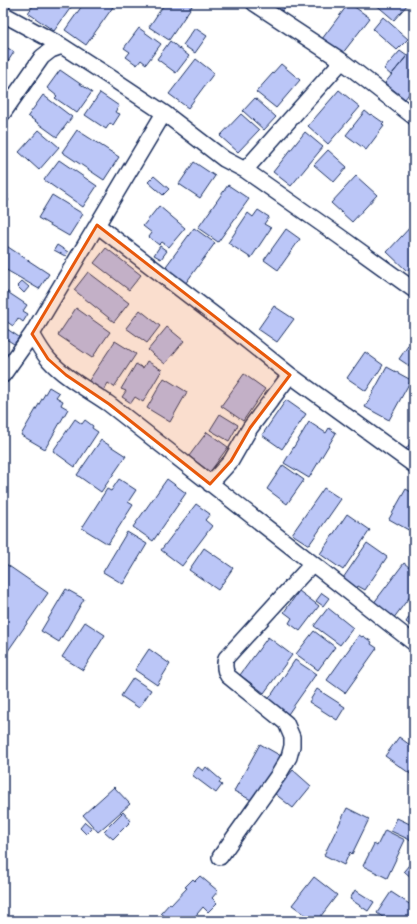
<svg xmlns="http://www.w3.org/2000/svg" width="417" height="924" viewBox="0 0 417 924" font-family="'Patrick Hand',sans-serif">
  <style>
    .building { fill: #bbc6f7; stroke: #1b2f5e }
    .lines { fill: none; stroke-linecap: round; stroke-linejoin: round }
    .minor-casing { stroke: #1b2f5e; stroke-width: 18 }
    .minor { stroke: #fff; stroke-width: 15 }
    .marked { fill: #e8590c; fill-opacity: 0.2; stroke: #e8590c; stroke-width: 3; stroke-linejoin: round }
  </style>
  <rect width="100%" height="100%" fill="#fff"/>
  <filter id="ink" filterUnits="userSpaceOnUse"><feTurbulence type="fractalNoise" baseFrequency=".025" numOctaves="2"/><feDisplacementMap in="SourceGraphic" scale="8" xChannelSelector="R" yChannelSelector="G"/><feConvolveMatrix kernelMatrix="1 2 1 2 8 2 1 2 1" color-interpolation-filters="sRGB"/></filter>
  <g filter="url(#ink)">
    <path class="building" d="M35,3H74L54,31L28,13Z
      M84,3H107L113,7L86,45L65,30Z
      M165,3H194L169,40L149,27Z
      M273,3H288L282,11Z
      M349,3L370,18L342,54L322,39Z
      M374,3H408V4L394,20Z
      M383,17L408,39L397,50L373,29Z
      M139,28L161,44L146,64L141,60L137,65L126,57L130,52L124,48Z
      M195,28L207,36L195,53L183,45Z
      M170,41L189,56L176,73L157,59Z
      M3,45L14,52L3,69Z
      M413,48L414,87L405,99L385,83Z
      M400,51L407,56L391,75L384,69Z
      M196,59L214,73L188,108L169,94Z
      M281,64L300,80L276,108L256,92Z
      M60,70L92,92L77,113L55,98L57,96L47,88Z
      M339,90L360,107L328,144L308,126Z
      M100,93L119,106L115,112L120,114L113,125L110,123L106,129L85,115Z
      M43,95L72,117L57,137L28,116Z
      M255,98L276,117L264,130L243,111Z
      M365,111L370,115L371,114L384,123L382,125L384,126L366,150L346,135Z
      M241,114L259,130L238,152L220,136Z
      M39,130L59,147L39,170L19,152Z
      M77,130L119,157L104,180L62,152Z
      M305,132L323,147L291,186L273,172Z
      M328,150L347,167L334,182L314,165Z
      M59,160L97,186L83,207L44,180Z
      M194,162L215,176L200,198L179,184Z
      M154,176L169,189L163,195L148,182Z
      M356,176L377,195L352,222L331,203Z
      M228,185L249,199L218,242L198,228Z
      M3,191L8,195L6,198L9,200L3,206Z
      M52,195L83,214L69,236L38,218Z
      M159,206L185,228L169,247L162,242L159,245L149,237L152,233L143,226Z
      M258,210L269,217L264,224L271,228L251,258L228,243L248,213L253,217Z
      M414,223V263L407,271L387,252Z
      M194,228L215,243L185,284L164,269Z
      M286,229L300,239L278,270L264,260Z
      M5,245L49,274L39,289L3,268V248Z
      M57,245L68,252L65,256L54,250Z
      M160,246L167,251L161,259L154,255Z
      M106,248L141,275L129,290L94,263Z
      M88,272L129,303L114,322L74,290Z
      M22,281L29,287L24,293L17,286Z
      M3,289L27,305L23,311L28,314L23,322L18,318L13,326L3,319Z
      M274,306L294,319L277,342L258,329Z
      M76,308L110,332L92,358L58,335Z
      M140,310L160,326L147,343L126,328Z
      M167,327L184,341L165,364L148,350Z
      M7,329L19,337L14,344L3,337Z
      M414,337V369L399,359Z
      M115,341L136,354L114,387L108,383L103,392L88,382Z
      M365,352L383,365L366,391L347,378Z
      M147,361L162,370L143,402L135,397L131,403L122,397L126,391L121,389L136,364L143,368Z
      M387,367L411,380L389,420L365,407Z
      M244,374L265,389L243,421L221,406Z
      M164,378L187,392L170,422L147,408Z
      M49,387L59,393L56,397L63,401L61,405L68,409L45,449L21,435Z
      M286,400L306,414L282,449L262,435Z
      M220,414L238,425L229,441L210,430Z
      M75,419L82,424L85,420L93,426L92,428L98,432L75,467L53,451Z
      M309,422L326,433L329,428L336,433L309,478L284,463Z
      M207,432L228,447L210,472L189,456Z
      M414,438V454L406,449Z
      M101,440L126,456L101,492L77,475Z
      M283,465L304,480L287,504L267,489Z
      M119,479L136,490L128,502L133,505L108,544L82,528L107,489L111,491Z
      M167,479L186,493L153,541L133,527Z
      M324,488L341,499L309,545L292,534Z
      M406,489L413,493L414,491V528L412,532L389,519Z
      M196,504L210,514L205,520L212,526L182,566L161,550Z
      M347,514L370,530L343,570L320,554Z
      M127,532L147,544L123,584L103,572Z
      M367,543L387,557L365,590L358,586L357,588L346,580L341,581Z
      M204,548L233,568L218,590L189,570Z
      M3,562L48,593L3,658Z
      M404,563L414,571V591L393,619L373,604Z
      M66,589L84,599L59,642L41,631Z
      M299,591L319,606L300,631L289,623L292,618L284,612Z
      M322,593L329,598L323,606L316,601Z
      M328,608L353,628L340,645L314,626Z
      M411,614L414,615V628L406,622Z
      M85,622L105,635L83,670L62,657Z
      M314,631L335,647L318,670L296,654Z
      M359,635L362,637L363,636L372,642L371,644L377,648L345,693L327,680Z
      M268,637L292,655L264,693L240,675Z
      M149,649L170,664L157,685L135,670Z
      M295,660L316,674L286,717L266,703Z
      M133,678L151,690L139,708L121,696Z
      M317,689L345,707L337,720L309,702Z
      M399,737L414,748V772L412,775L385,756Z
      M260,744L281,756L255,802L234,791Z
      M198,767L203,771L206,767L221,780L219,783L222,785L216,793L192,775Z
      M293,770L311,786L293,808L274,793Z
      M114,787L130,804L98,832L83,815Z
      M347,808L369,819L352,854L350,852L344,865L324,855Z
      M123,812L131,821L113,839L104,831Z
      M397,818L414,826V830L410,840L391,831Z
      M85,822L92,828L86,834L80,828Z
      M385,830L405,840L387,878L363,866L374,844L377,846Z
      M414,859V880L404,871Z
      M200,876L218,891L212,898L217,903L208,912L203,907L191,921H183L181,919L179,921H170L161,913L170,903L171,905L187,888L185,887L193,879L195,881Z
      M314,877L337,895L317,921H314L292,905Z
      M355,890L374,902L368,911L350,899Z
      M391,892L414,907V913L409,921H388L377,913Z"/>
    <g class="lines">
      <g class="minor-casing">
        <path id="minor" d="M254,3L342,61L414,117
          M3,14L62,46L107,75L164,113L224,159L245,170L342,61
          M3,113L42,57L51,50L62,46
          M164,113L32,334C37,343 42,352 49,360C65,378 89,390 109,404L414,643
          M245,170L339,236L414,290
          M97,225L230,327L290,375
          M3,375L32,334
          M210,484L231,461L250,428L290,375L414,465
          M220,857L279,774L289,757L292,746V737L286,723L228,676C224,670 224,665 226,658L312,564"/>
      </g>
      <use href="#minor" class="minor"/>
    </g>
  </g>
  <path class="marked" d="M97,225L290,375L250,428L231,461L210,484L109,404L66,375L48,359L32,334Z"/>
  <rect width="417" height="924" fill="none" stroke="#fff" stroke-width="16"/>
  <rect x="8" y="8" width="401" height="908" fill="none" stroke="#1b2f5e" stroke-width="1.5" filter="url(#ink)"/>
</svg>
